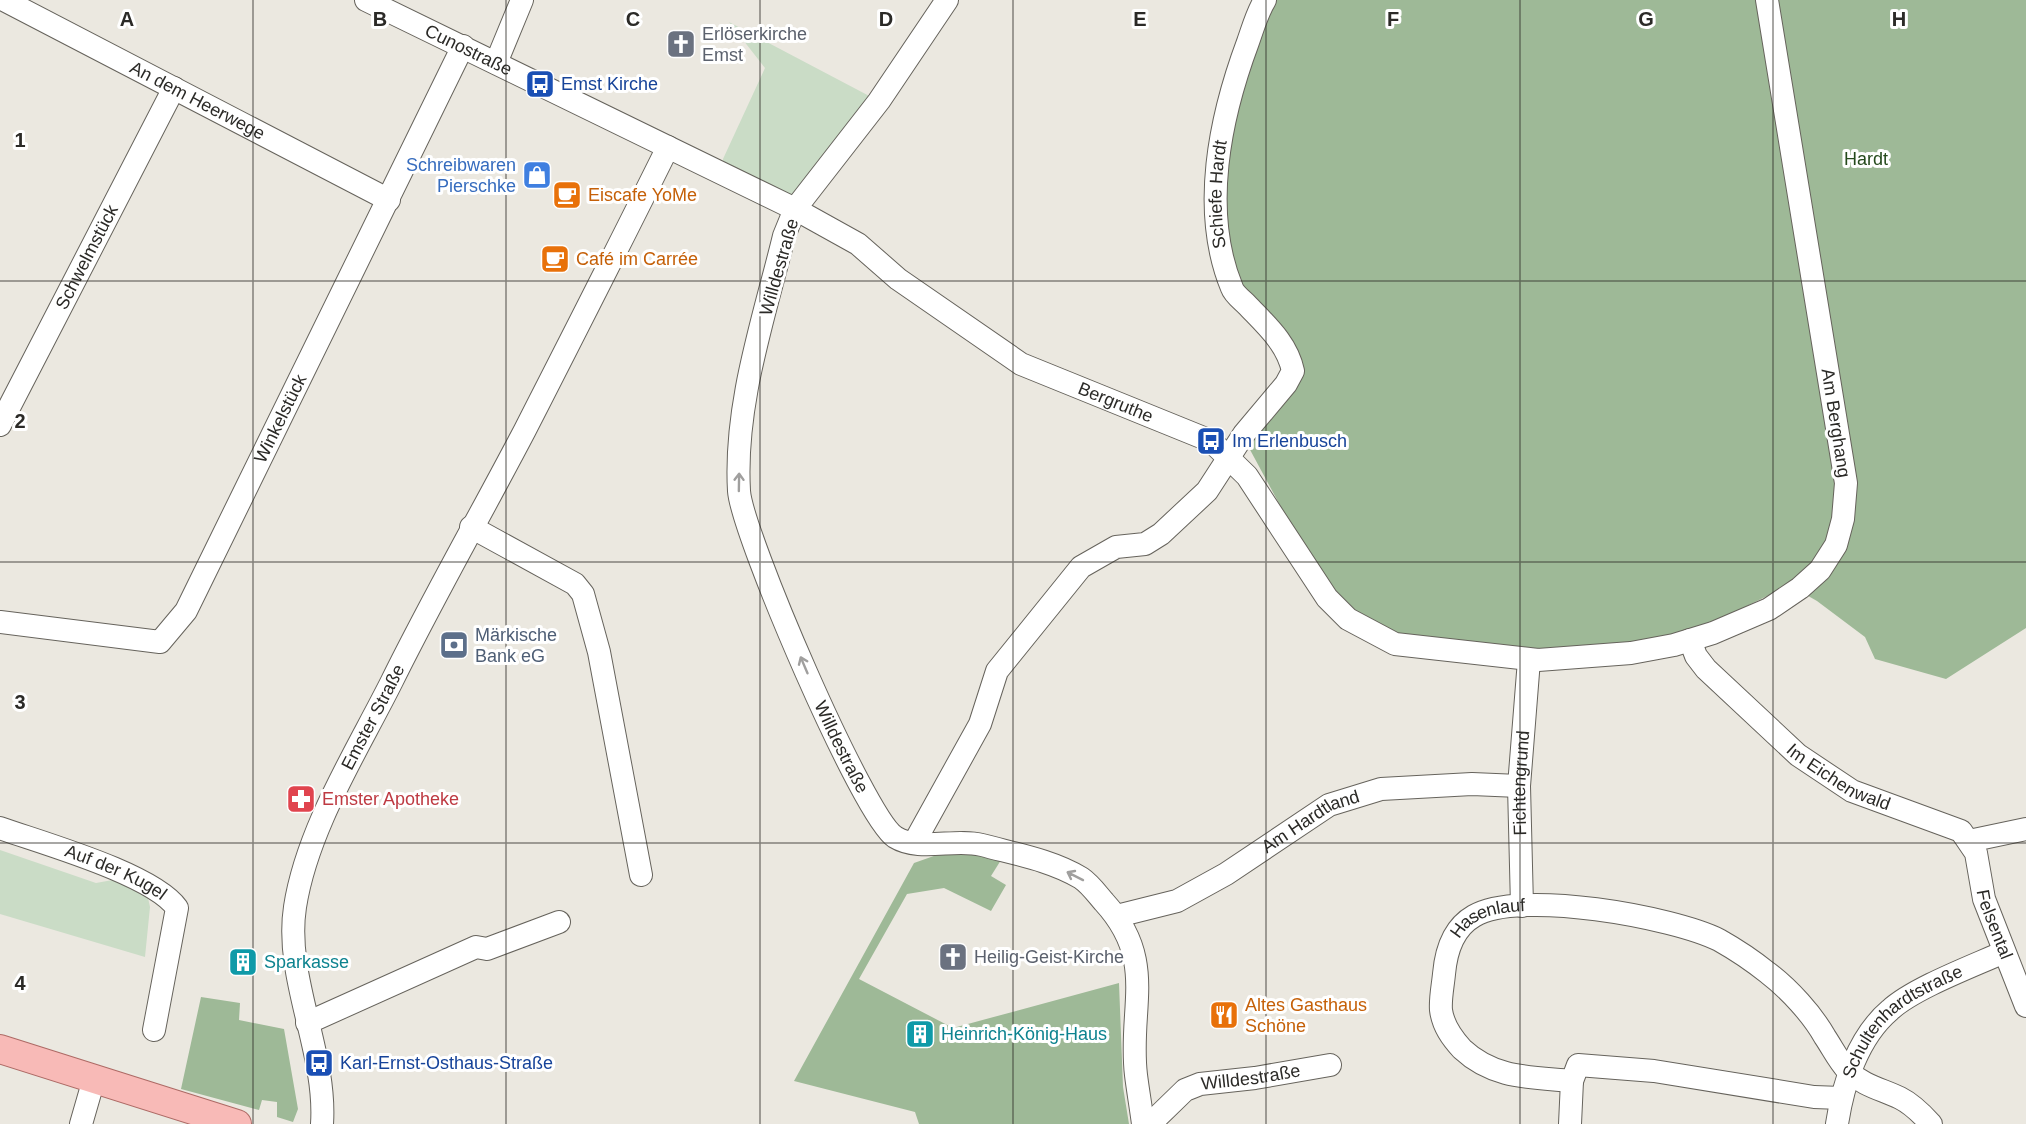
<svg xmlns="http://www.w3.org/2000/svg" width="2026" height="1124" viewBox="0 0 2026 1124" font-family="Arial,sans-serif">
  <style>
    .green { fill: #cadcc6 }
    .forest { fill: #9eb997 }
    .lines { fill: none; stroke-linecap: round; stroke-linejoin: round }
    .minor-casing { stroke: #66635c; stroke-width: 24 }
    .major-casing { stroke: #ad6a65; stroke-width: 30 }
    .minor { stroke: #fff; stroke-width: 22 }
    .major { stroke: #f8bab7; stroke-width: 28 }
    .oneway { stroke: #a09f9e }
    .grid { fill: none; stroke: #2b2a27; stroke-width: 1.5; stroke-opacity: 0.55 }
    .labels { text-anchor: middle; stroke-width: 6; stroke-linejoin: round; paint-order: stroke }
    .worship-label { font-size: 18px; fill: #5b616d; stroke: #fff; text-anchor: start }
    .street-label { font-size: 18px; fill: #2b2a27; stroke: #fff }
    .transit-label { font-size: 18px; fill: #164399; stroke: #fff; text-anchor: start }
    .park-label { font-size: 18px; fill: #254a1c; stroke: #fff }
    .shop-label { font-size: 18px; fill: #366cbe; stroke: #fff; text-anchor: end }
    .food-label { font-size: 18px; fill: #c56008; stroke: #fff; text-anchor: start }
    .service-label { font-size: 18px; fill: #4e5e75; stroke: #fff; text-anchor: start }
    .health-label { font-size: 18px; fill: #be3a42; stroke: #fff; text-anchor: start }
    .culture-label { font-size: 18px; fill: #0d838f; stroke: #fff; text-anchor: start }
    .grid-label { font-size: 20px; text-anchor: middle; font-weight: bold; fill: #2b2a27; stroke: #fff; stroke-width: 6; stroke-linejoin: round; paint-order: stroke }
  </style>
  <rect width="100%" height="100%" fill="#ebe8e0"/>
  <path class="green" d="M729,22L875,99L795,209L724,174L723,159L765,68Z
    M0,850L96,883L118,879L142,892L148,898L150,907L145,957L0,914Z"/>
  <path class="forest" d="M1275,0H2026V628L1946,679L1875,659L1865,637L1817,601L1789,585L1705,627L1607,649L1494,648L1396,636L1352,614L1309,559L1248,446L1297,377L1234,272L1227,240L1226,181L1241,82Z
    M948,851L970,852L1001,860L991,876L1006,885L991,911L944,888L907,894L859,979L953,1028L1119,983L1123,1087L1129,1124H919L915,1112L794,1081L914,863Z
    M201,997L240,1003L239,1020L284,1029L298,1109L293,1122L277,1117V1102L262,1100L259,1110L181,1089Z"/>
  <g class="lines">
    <g class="minor-casing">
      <g id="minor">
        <path id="s1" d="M4,0L389,200"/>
        <path id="s2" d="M366,0L795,209L858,244L898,279L1021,364L1211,441L1247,476L1327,598L1348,619L1395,644L1538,660L1631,653L1674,645L1713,633L1769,609L1800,588L1820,570L1836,545L1843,519L1846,483L1767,0"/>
        <path id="s3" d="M947,0L879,101L795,209L784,236C764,319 734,404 739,491C742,534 863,816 895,837C919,852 955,838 982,845C1015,854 1051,860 1081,878C1090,884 1097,894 1104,902C1158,961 1128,1008 1136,1075C1138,1091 1141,1108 1143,1124"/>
        <path d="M496,63L522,0"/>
        <path id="s4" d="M0,425L174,88"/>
        <path d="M471,527L575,584L583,594L599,652L641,875"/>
        <path id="s5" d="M0,622L160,642L186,611L463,46"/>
        <path id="s6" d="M1690,640L1696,656L1706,669L1798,755L1852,791L1961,831L1976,853L1984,899L2026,1006"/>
        <path id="s7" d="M0,828C42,843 153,874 177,908L154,1030"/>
        <path d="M1969,841L2026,829"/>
        <path id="s8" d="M914,843L980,724L997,671L1081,567L1116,547L1145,544L1161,534L1207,491L1244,434L1286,384L1293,371C1287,343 1266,325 1247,305C1242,300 1234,294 1232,288C1200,211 1220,117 1248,42C1253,28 1257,13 1265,0"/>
        <path id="s9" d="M1522,906L1519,786L1529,660"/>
        <path id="s10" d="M1117,916L1177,901L1226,874L1329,805L1381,789L1472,784L1519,786"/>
        <path d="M307,1023L476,947L487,949L559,922"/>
        <path id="s11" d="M1841,1098L1814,1097L1654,1071L1578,1065L1572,1081C1531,1077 1494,1079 1462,1049C1452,1038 1443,1026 1441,1010C1440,999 1443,985 1444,974C1446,951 1453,928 1474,916C1519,889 1673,917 1719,940C1735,949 1753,961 1768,973C1789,989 1812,1014 1825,1037C1833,1049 1838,1060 1848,1071C1864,1086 1881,1089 1900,1098C1912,1104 1922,1114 1931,1124"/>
        <path d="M81,1124L94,1079"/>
        <path id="s12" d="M322,1124C327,1052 284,978 295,907C307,829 357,751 392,681C434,596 481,514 525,430C573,336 621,242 668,147"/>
        <path id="s13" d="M1150,1124L1185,1090L1200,1084L1255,1078L1330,1065"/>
        <path d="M1570,1124L1572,1081"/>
        <path id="s14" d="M1837,1124C1843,1084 1858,1037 1890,1010C1914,988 1973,966 2004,952"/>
      </g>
    </g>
    <g class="major-casing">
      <path id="major" d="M0,1049L237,1124"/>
    </g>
    <use href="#minor" class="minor"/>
    <use href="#major" class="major"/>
  </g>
  <defs><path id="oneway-shaft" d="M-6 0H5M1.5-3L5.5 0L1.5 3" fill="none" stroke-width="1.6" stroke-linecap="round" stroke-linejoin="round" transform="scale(1.5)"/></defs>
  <g class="oneway">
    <use href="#oneway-shaft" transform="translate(739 482) rotate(-89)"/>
    <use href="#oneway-shaft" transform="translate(804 665) rotate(-113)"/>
    <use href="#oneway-shaft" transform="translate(1075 876) rotate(-153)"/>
  </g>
  <path class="grid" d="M253,0V1124M506,0V1124M760,0V1124M1013,0V1124M1266,0V1124M1520,0V1124M1773,0V1124M0,281H2026M0,562H2026M0,843H2026"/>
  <defs>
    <g id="church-square" transform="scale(1.5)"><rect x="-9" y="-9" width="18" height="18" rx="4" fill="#6b7280" stroke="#fff"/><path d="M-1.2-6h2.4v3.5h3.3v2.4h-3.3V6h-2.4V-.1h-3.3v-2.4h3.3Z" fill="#fff"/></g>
    <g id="bus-square" transform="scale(1.5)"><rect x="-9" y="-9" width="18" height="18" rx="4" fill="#1a4fb4" stroke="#fff"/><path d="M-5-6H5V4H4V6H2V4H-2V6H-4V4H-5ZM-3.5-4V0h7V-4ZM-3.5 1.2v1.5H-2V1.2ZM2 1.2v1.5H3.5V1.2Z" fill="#fff"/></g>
    <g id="shop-square" transform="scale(1.5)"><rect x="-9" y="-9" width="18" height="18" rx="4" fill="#3f7fe0" stroke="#fff"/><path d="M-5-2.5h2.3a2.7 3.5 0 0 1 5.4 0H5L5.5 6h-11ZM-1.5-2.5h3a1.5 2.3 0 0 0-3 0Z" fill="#fff"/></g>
    <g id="cafe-square" transform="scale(1.5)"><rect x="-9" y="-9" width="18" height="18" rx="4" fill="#e8710a" stroke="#fff"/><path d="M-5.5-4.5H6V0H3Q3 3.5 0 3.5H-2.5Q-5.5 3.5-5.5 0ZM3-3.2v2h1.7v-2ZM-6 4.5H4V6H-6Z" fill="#fff"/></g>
    <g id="bank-square" transform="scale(1.5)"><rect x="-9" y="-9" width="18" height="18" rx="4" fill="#5c6f8a" stroke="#fff"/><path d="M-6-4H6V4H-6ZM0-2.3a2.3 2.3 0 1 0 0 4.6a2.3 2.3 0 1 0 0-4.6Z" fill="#fff"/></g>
    <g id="pharmacy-square" transform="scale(1.5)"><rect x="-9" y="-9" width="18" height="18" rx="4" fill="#e0444e" stroke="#fff"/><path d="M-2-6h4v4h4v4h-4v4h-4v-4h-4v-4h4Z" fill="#fff"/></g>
    <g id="building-square" transform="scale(1.5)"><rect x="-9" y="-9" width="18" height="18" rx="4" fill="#0f9aa8" stroke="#fff"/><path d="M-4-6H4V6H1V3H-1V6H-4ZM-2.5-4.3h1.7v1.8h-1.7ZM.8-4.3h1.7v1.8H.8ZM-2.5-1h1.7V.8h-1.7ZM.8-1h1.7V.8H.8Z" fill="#fff"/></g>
    <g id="restaurant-square" transform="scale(1.5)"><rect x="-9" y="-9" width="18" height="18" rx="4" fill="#e8710a" stroke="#fff"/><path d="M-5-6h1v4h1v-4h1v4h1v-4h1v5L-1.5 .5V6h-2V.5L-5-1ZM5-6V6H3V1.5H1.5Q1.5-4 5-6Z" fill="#fff"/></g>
  </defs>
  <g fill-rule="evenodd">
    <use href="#church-square" x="681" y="44"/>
    <use href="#bus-square" x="540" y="84"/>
    <use href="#shop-square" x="537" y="175"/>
    <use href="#cafe-square" x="567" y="195"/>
    <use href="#cafe-square" x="555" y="259"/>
    <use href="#bus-square" x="1211" y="441"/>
    <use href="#bank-square" x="454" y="645"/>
    <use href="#pharmacy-square" x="301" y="799"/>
    <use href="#church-square" x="953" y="957"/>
    <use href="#building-square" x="243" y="962"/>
    <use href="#restaurant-square" x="1224" y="1015"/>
    <use href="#building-square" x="920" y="1034"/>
    <use href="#bus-square" x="319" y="1063"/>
  </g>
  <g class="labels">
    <g class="worship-label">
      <text x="702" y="40">Erlöserkirche<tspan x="702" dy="21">Emst</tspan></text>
      <text x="974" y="963">Heilig-Geist-Kirche</text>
    </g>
    <g class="street-label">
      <text dy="6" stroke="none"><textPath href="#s2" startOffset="114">Cunostraße</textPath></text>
      <text dy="6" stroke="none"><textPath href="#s1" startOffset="218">An dem Heerwege</textPath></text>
      <text dy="6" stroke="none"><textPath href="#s8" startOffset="825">Schiefe Hardt</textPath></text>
      <text dy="6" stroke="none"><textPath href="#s4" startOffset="189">Schwelmstück</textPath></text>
      <text transform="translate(779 267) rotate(-74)" y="6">Willdestraße</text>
      <text dy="6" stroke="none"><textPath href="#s2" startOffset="854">Bergruthe</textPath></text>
      <text dy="6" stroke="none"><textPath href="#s5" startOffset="416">Winkelstück</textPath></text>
      <text transform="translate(1836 423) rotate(81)" y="6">Am Berghang</text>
      <text dy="6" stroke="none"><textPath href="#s12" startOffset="426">Emster Straße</textPath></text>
      <text dy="6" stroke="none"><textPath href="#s3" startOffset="824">Willdestraße</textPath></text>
      <text dy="6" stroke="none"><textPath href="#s6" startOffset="206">Im Eichenwald</textPath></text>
      <text dy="6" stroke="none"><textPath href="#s9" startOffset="123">Fichtengrund</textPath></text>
      <text dy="6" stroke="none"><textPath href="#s10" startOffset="218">Am Hardtland</textPath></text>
      <text dy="6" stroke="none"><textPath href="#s7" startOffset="124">Auf der Kugel</textPath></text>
      <text dy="6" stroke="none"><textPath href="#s6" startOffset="441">Felsental</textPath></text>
      <text dy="6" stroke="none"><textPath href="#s11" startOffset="561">Hasenlauf</textPath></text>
      <text dy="6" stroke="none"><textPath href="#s14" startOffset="129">Schultenhardtstraße</textPath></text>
      <text dy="6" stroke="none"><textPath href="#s13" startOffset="116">Willdestraße</textPath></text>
    </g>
    <g class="transit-label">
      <text x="561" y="90">Emst Kirche</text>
      <text x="1232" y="447">Im Erlenbusch</text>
      <text x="340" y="1069">Karl-Ernst-Osthaus-Straße</text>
    </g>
    <g class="park-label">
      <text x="1866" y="165">Hardt</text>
    </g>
    <g class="shop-label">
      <text x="516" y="171">Schreibwaren<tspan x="516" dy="21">Pierschke</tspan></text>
    </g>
    <g class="food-label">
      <text x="588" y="201">Eiscafe YoMe</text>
      <text x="576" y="265">Café im Carrée</text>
      <text x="1245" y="1011">Altes Gasthaus<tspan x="1245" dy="21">Schöne</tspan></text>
    </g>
    <g class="service-label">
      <text x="475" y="641">Märkische<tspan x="475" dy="21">Bank eG</tspan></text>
    </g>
    <g class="health-label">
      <text x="322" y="805">Emster Apotheke</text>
    </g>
    <g class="culture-label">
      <text x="264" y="968">Sparkasse</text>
      <text x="941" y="1040">Heinrich-König-Haus</text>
    </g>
  </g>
  <g class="grid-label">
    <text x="127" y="26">A</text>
    <text x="380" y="26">B</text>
    <text x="633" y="26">C</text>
    <text x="886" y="26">D</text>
    <text x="1140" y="26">E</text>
    <text x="1393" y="26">F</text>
    <text x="1646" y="26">G</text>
    <text x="1899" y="26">H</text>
    <text x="20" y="147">1</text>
    <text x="20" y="428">2</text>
    <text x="20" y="709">3</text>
    <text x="20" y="990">4</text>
  </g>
</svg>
